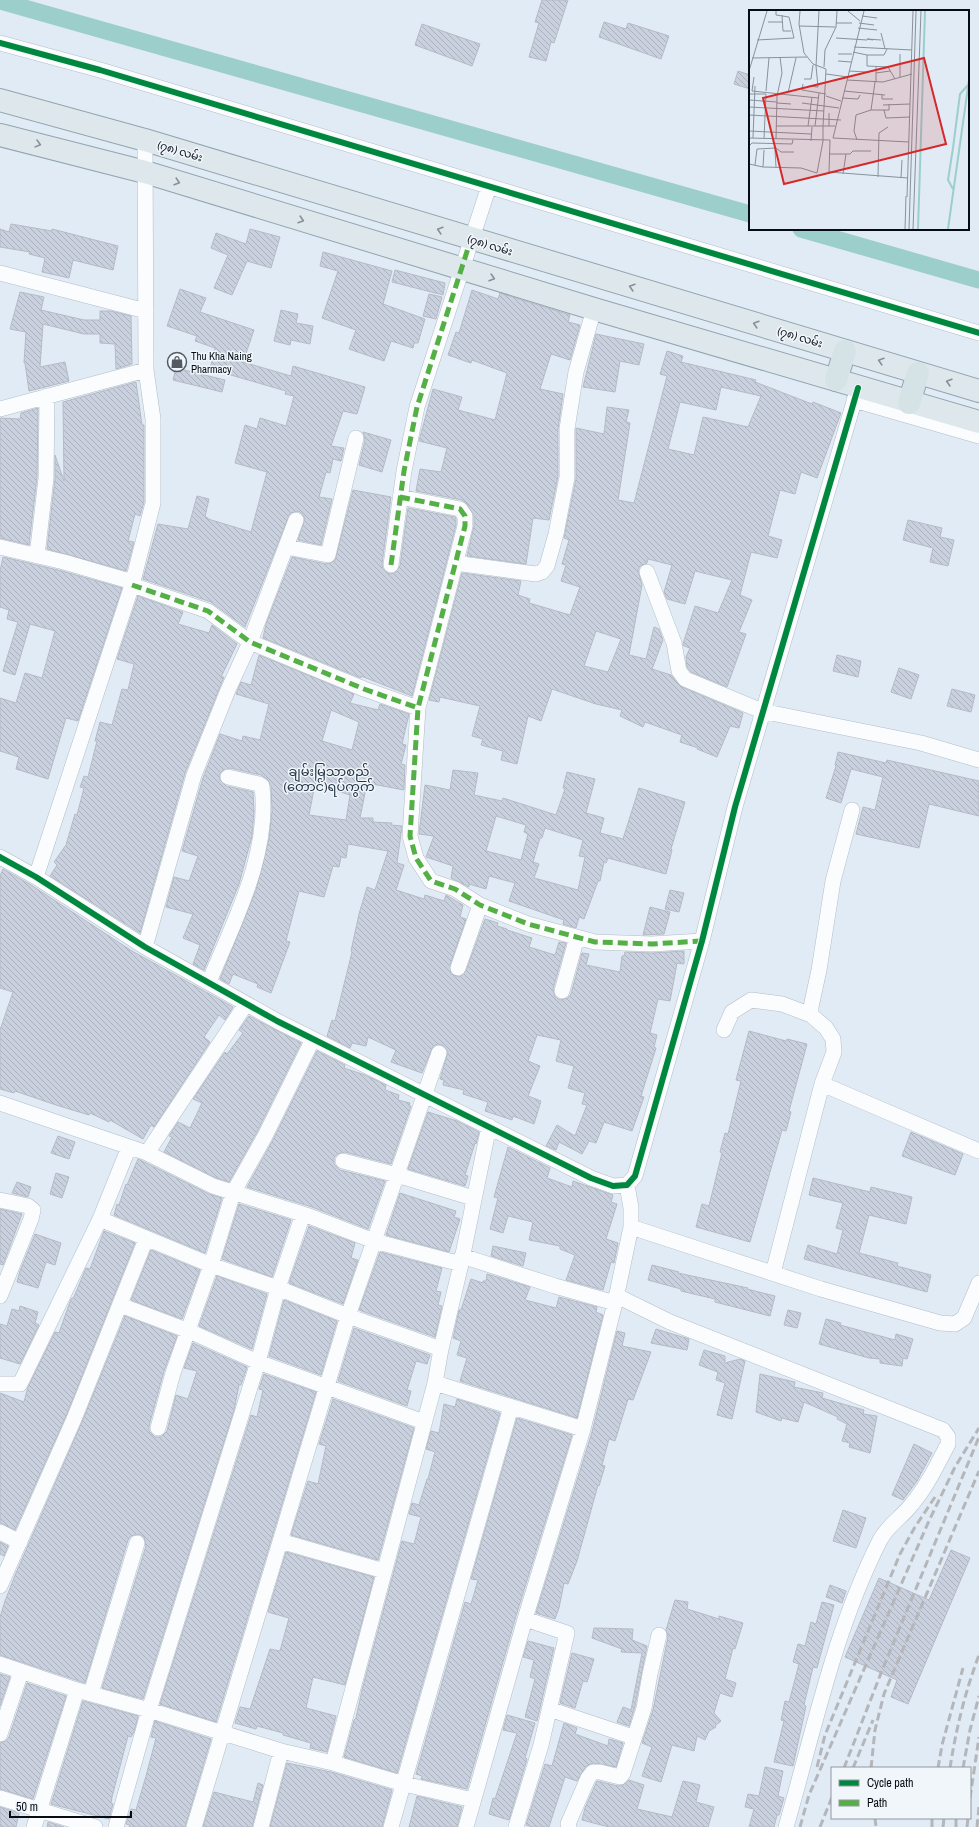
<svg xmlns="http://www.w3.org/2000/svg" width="979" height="1827" viewBox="0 0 979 1827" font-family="'Archivo Narrow','Noto Sans Myanmar',sans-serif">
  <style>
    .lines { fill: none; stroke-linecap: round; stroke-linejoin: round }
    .canal { stroke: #9ccecc; stroke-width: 17 }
    .building { fill: url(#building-back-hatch); stroke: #b5bbc5; fill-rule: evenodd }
    .minor-casing { stroke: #b4bdc6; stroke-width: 16 }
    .primary-casing { stroke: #91a5ae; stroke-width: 24 }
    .trunk-casing { stroke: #91a5ae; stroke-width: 24 }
    .minor { stroke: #fafcfe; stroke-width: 15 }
    .primary { stroke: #dee8ec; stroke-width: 22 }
    .trunk { stroke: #d5e2e6; stroke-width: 22 }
    .rail { stroke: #b4b6ba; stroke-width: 3; stroke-dasharray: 8 4; stroke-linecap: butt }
    .quiet { stroke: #54b044; stroke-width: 5; stroke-dasharray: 10 5; stroke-linecap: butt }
    .cycleway-casing { stroke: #f1f6fb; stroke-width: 8 }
    .cycleway { stroke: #00873e; stroke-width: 6 }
    .oneway { stroke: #879096 }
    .labels { text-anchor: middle; stroke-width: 3; stroke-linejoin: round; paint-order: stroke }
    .street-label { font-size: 11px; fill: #050c14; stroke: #f1f6fb }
    .poi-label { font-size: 11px; fill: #050c14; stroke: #f1f6fb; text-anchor: start }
    .quarter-label { font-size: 13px; fill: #213446; stroke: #f1f6fb }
    .inset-river { fill: none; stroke: #9ccecc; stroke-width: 2 }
    .inset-road { fill: none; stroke: #88929b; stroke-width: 1 }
    .view { fill: #d62828; fill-opacity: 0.15; stroke: #d62828; stroke-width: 2 }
    .inset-edge { fill: none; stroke: #050c14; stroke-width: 2 }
  </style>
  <defs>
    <pattern id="building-back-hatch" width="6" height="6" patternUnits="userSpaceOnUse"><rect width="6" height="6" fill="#c9d0de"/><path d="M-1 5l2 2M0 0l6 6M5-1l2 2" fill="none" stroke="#abb1be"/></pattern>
  </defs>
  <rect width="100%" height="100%" fill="#e0ebf5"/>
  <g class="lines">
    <path class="canal" d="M0,1L750,214
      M801,229L979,280"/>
  </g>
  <path class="building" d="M542,0H568L554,43L551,42L546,61L529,57L539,23L535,22Z
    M604,22L626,29L628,23L669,36L661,59L599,37Z
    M422,24L480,44L472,66L415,45Z
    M738,71L750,75V89L734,84Z
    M11,224L52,231V229L118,246L113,270L73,260L69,278L42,272L45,258L29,254L30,252L0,247V229L9,232Z
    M250,229L280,237L271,268L247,261L232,295L214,288L228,255L211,248L216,233L246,244Z
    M323,252L392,271L383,304L425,319L418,343H414L413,348L391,341L384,361L349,349L356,330L322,318L338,271L320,266Z
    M395,270L445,283L443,295L392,282Z
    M180,289L206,298L200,312L254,330L243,362L291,376L293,366L365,387L357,414L343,411L331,446L344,448L341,461L333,459L330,473L326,472L319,497L332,499L321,545L298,540L305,518L299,511L290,513L245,627L211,602L143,579L158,524L188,529L197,496L209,499L205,517L208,518V519L251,532L267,472L235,463L245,425L257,429L260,418L286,426L294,396L285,394L286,391L210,369L215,348L195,341L197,336L167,326Z
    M472,290L498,299L500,293L570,315L568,322L580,325L570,360L551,354L540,389L563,394L558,429V476L549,520L533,518L526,564L467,556L474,526V516L467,504L462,500L416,491L420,469L441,472L447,448L419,441L433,389L462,397L458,410L495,420L507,373L472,360L471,363L448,355L456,332L459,333Z
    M20,292L44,297L41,310L84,320H100V311H111L131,316L132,364L116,369L115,344L100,343V334H84L43,324L40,367L65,362L69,381L29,391L25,363H24L26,332L10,329Z
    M429,294L442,297L436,319L423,316Z
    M281,310L298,314L296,323L313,326L310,344L291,340L290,345L274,341Z
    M596,334L644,344L639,365L620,361L615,392L583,387Z
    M667,351L683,356L681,362L756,380L755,382L812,404L813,402L841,413L817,478L801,472L795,494L780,490L768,536L782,540L777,558L751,552L740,595L752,600L739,632L746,634L727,687L691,672L687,667L686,657L690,648L684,646L683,644L695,606L718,613L732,580L695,571L685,604L667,599L664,592L672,565L648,559L647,563L640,566L638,570L642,585L629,655L646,659L654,627L659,629L663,640L652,669L671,675L682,687L743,713L739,728L730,726L717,757L697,749L698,748L680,742L682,735L645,722L643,727L620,716L622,710L596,704L552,689L541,721L528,716L517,764L501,760L503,751L481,745L483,739L472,736L480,706L440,697L439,702L429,700L462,573L521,581L518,595L530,599L529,603L570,615L580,587L561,581L566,565L562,564L569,540L564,538L576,479V428L604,434L607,407L629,410L626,422L630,423L618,500L634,503L667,376L660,374ZM721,387L761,396L748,427L703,417L694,455L668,449L680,402L716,410ZM596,631L621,639L608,672L584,666Z
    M176,368L225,380L222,392L173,380Z
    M136,382L142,425H144V502L140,516L135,514L128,541L134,542L126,571L47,549L55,479V455L64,481L63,402Z
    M38,408L37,477L29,545L0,538V418L20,419L21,413Z
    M363,432L391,440L382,472L359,465L365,440Z
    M353,490L391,497L382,564L383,569L389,574L395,573L400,566L408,508L455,517L456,519V525L412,696L361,676V678L263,638L266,624L292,557L326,564L335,561Z
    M908,520L942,528L940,537L954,540L948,566L930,562L933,548L903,540Z
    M3,557L62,571L122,588L78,721L66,718L48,779L16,769L19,757L0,751V698L16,703L25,673L42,678L55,631L30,624L15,675L3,671L18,622L7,619L9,610L0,607V571Z
    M138,596L183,612L178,624L209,633L212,625L237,644L221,677H224L185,773L140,933L50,876L57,865L54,862L66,845L75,814L77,815L84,788L80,787L84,776L88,777L97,741H95L100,722L112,725L122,689L128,690L134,664L117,659Z
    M259,655L354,694L350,703L378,710L380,704L409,714L402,744L406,745L401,764L405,765L404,790L367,783L360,818H373V822L392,823L391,825L402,826L397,863L404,865L396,890L424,899L425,895L444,901L446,895L463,905L460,917L466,919L450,965L451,974L460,977L466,971L485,919L498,923L497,926L507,929V930L532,938L529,947L555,955L559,942L566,943L553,989L555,997L560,1000L568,998L571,994L582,953L589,954L586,965L620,972L622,956H624L625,952L652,953L684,951V964L677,963L670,1001L658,999L650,1033L657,1035L654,1047L656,1048L641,1096L644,1097L632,1131L604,1122L596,1143L589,1141L582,1154L559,1142L556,1150L546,1146L557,1125L575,1136L587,1105L582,1104L585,1093L568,1088L574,1066L556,1061L561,1040L537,1035L528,1061L540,1066L528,1096L541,1101L534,1124L513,1116L512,1120L485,1111L488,1102L463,1094L464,1090L443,1085L444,1080L440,1079L448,1052L442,1045L438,1044L433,1046L422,1073L391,1062L396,1050L368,1037L366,1046L352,1043L350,1048L327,1036L332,1020L335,1021L352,952L351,951L359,914L367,887L375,890L388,851L348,844L346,858L341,857L339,867L333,866L324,897L299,891L286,941L290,942L271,993L257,987L258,984L233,974L229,984L220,979L256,890L269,839L272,811L271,786L267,779L261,775L230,768L222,771L219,775L220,780L226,786L253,792L254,811L252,836L239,884L204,970L193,964L200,945L183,938L193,914L166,907L174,877L189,881L198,856L182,851L203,778L220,734L242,741L243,736L260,740L269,704L236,694L241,682L251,685ZM331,710L359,722L352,750L322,741ZM315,784L350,795L346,820L309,815Z
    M837,655L861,661L858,677L833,671Z
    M899,668L919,675L911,699L891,692Z
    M952,689L975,695L971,712L947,706Z
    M838,752L886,763L887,760L979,781V816L929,804L919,848L856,834L863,807L875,810L883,777L851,769L841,803L826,798L836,766L835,765Z
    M453,770L478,773L474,795L502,801L503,798L556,815L565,789L563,788L567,772L595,779L586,813L604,818L600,833L623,839L639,788L685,802L671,849L672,850L666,874L608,858L606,863L604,862L600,881H598L584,919L579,917L576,928L563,924L564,920L509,901L515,883L489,876L486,889L469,884V887L451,878L453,866L426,857L434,836L419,834L425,785L450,790ZM496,816L526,825L524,832L528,834L521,860L486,851ZM545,828L583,840L579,856L585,857L578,890L534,878L539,864L533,862L540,838H542Z
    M3,869L31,885L132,951L233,1007L225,1020L219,1015L204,1037L210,1042L154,1127L151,1125L143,1139L110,1120L109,1122L90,1113L89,1115L56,1105L15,1091L14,1093L0,1089V1030L13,992L0,988V876Z
    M670,890L684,893L679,912L665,909Z
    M650,907L670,912L664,934L643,935Z
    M249,1016L301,1043L257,1132L229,1182L216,1178L164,1152L172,1137L169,1136L178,1122L190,1128L202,1103L193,1099L225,1052L227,1054L243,1033L239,1030Z
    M749,1031L786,1041L787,1039L807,1044L789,1111L791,1112L786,1131L782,1130L750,1242L696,1227L702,1204L709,1206L722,1153L720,1152L725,1133L728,1134L741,1081L736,1080Z
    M317,1051L345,1065L344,1068L365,1075L386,1085L385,1090L399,1095L398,1100L410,1103L409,1106H411L391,1164L345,1152L337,1154L334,1158V1164L340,1170L385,1181L368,1229L312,1207L247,1187L273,1140Z
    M428,1112L457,1121L479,1132L476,1144L475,1143L465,1175L468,1176L465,1186L408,1169Z
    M911,1132L963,1154L955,1175L902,1156Z
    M58,1136L75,1142L69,1159L51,1153Z
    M508,1147L550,1168L547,1178L572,1187L573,1181L613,1195L611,1202L617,1204L606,1239L618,1243L614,1263L611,1262L603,1290L566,1280L575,1255L560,1249V1246L529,1240L533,1222L508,1216L503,1233L490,1229L498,1198L494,1197Z
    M138,1159L209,1194L222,1198L205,1253L114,1215L117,1204L119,1205L126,1184L127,1185Z
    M56,1173L69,1177L62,1198L50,1194Z
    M813,1178L870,1192L871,1187L912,1197L906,1224L869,1215L859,1253L898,1263L897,1266L931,1275L927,1292L804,1259L808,1245L837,1254L843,1230L836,1228L843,1203L809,1195Z
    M17,1182L31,1187L28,1197L12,1193Z
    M400,1193L456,1211L454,1217L460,1219L449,1252L386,1235Z
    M239,1204L291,1220L272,1277L222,1259Z
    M0,1209L22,1214L3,1265L0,1264Z
    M309,1226L355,1243L351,1258L358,1260L343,1304L289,1283Z
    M104,1231L135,1243L66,1416L15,1530L0,1523V1393L24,1402L28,1387L55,1332L59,1333L71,1299L74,1297L86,1268L90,1269Z
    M35,1234L61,1243L55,1265L46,1262L38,1288L17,1282L20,1271Z
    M493,1246L526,1253L523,1266L491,1256Z
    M151,1250L200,1270L182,1319L131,1300Z
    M380,1252L442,1268L436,1291L441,1292L438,1305L442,1306L435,1337L359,1310Z
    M652,1265L679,1272L678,1273L748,1288L747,1289L775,1296L770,1316L715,1302V1299L681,1291V1289L648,1280Z
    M487,1274L530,1287L525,1300L556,1308L559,1297L597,1307L596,1312L603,1315L577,1418L460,1381L467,1358L457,1355L461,1341L453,1338L459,1310H461L471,1279L483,1283V1281H486Z
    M217,1276L267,1294L252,1349L199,1326Z
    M284,1300L337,1321L321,1375L269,1356Z
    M20,1306L38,1312L35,1323L39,1325L20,1364L0,1358V1324L7,1326L12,1309L19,1311Z
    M788,1310L801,1313L797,1328L784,1325Z
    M125,1316L177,1336L164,1371L149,1426V1431L155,1437H161L167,1431L176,1395L188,1399L197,1371L184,1368L193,1343L247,1367L241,1385H239L234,1410L143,1699L102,1688L146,1546L144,1537L139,1534L131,1536L128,1540L85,1683L0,1655V1617L5,1601L16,1573L82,1422Z
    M826,1319L841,1323L840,1325L895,1340L896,1334L913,1339L907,1359L903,1358L902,1366L880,1363V1359L869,1358L819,1344Z
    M354,1328L430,1355L427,1364L416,1361L407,1390L411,1391L407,1406L338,1381Z
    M656,1329L689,1339L687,1350L651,1343Z
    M617,1331L625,1333L622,1346L651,1352L633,1400L628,1399L615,1441L609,1439L602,1465L605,1466L599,1486L598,1485L577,1561L568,1584L564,1583L559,1608L555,1619L536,1613L592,1432Z
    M704,1350L725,1356V1363L740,1359L745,1361L732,1419L717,1415L725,1383L716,1380L718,1372L699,1365Z
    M264,1374L316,1392L216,1722L160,1704L251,1415L257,1417L263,1390L259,1389Z
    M760,1374L795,1382L794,1387L823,1393L822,1398L864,1410L863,1414L877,1416L870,1453L849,1447L850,1443L842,1441L847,1424L837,1419L838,1417L804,1402L798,1422L782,1418L781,1421L756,1412Z
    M333,1399L414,1428L378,1560L291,1535L308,1481L318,1484L326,1446L319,1444Z
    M457,1399L500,1413L397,1773L344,1757L354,1720L356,1718L362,1690L402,1541L414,1544L421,1517L409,1514L412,1503L419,1505L427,1479H428L435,1452L426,1449L431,1431L439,1433L444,1404L455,1407Z
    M517,1418L572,1435L516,1616L467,1789L421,1779L422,1776L416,1774L465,1602L471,1604L478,1580L471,1579Z
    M914,1444L932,1453L917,1481L903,1500L892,1495Z
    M843,1510L866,1518L856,1548L833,1541Z
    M0,1542L8,1546L4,1556L0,1554Z
    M951,1550L970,1558L908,1704L891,1697L897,1680L845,1657L879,1578L929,1600Z
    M286,1552L374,1577L345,1685L313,1677L306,1708L336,1716L327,1752L310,1748L311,1743L283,1735V1733L257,1726L256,1729L235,1723L240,1707L250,1709L270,1649L280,1651L289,1618L268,1612Z
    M830,1585L846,1591L842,1603L826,1597Z
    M675,1600L688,1602L687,1609L719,1619V1616L743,1623L735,1649L733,1648L725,1679L736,1683L732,1697L720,1693L714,1713L721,1721L715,1726L716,1727L709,1731L705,1740L697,1736L694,1751L672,1745L661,1782L642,1776L652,1747L642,1743L653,1710L668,1637L666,1630Z
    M822,1602L834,1605L817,1668L813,1667L804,1705L806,1706L793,1766L774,1762L784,1721L781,1720L785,1701L789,1702L799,1664L793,1662L798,1644L805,1646L811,1622L816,1624Z
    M594,1628L633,1629L632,1640L647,1646L635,1706L629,1726L617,1722L623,1707L631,1710L642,1653L621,1652L622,1649L592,1638Z
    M528,1641L554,1648L537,1721L525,1717L535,1679L530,1677L534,1660L523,1657Z
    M572,1653L594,1659L587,1682L583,1681L575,1708L560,1703Z
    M0,1674L10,1677L0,1706Z
    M27,1683L66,1696L33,1799L0,1789V1743L6,1741L9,1737Z
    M83,1701L138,1716L134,1732L131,1737L128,1736L112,1797L111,1803L113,1804L109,1819L51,1804Z
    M507,1715L535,1723L525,1758L527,1759L509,1820L489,1814L493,1798L495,1799L517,1733L503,1730Z
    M155,1721L211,1739L185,1827H129L130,1825L126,1824L131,1809L136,1810L146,1776L156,1738L151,1737Z
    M564,1723L577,1728L575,1734L608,1746L609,1739L623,1743L616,1767L593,1763L586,1766L577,1781L565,1777L549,1827H533L526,1825L545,1764L552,1766Z
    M287,1763L331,1772L392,1790L382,1827H270Z
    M765,1767L783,1771L778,1796L784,1798L779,1815H777L774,1827H749L754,1809L745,1807L748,1794L759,1796Z
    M629,1780L644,1785L637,1809L672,1817L683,1781L700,1785L696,1802L714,1807L708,1827H609L582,1820L585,1808L597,1781L618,1786L623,1785Z
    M258,1783L263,1785L252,1827H203L214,1792L253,1802Z
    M417,1796L462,1807L457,1827H409Z
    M0,1807L19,1813L16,1827H0Z
    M48,1822L64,1827H47Z"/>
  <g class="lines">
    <g class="minor-casing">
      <path id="minor" d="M0,43L100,70L979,333
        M0,273L146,311
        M854,400L979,436
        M0,409L146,370
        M400,497L460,509L465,516V526L418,708L410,836L416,858L431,881L455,889L480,905L528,924L595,942L652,944L702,941
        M0,547L64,562L133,582
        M286,547L328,555L356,438
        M37,556L46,478L47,396
        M455,563L536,574L542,572L547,566L556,534L567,477V429L576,372L594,309
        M391,565L404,471L417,407L489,186
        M647,572L674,643L679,671L685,679L762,711L921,743L979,760
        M132,585L208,611L250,642L364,689L418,708
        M0,857L36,877L145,947L277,1021L591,1178L613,1186L627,1185L635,1176L702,941L735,807L858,388
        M36,877L132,585L153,503V419L146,370L145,140
        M145,947L194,775L228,690L250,642L296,520
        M458,968L480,905
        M209,982C234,921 270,855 262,786L259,784L228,777
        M562,991L577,937
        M724,1030L732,1012L751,1000L782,1004L811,1015
        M822,1084L979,1151
        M0,1103L147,1153L213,1186L309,1216L374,1241L461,1264
        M147,1153L246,1004
        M343,1161L397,1175L473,1198
        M0,1200L28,1206L33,1210L31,1219L0,1296
        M100,1219L211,1265L278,1288L348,1316L441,1349
        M631,1227L821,1289L940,1323L955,1324L964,1318L979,1283
        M462,1256L555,1286L615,1303
        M773,1273L822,1084L834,1052L833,1039L826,1028L811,1015V1007L819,970L833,881L852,810
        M617,1296L670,1322L943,1430L948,1437V1444C937,1465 927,1486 912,1504C902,1517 888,1525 880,1540C834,1631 814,1730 786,1827
        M120,1305L189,1331L258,1362L424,1422
        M435,1383L583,1429
        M0,1384H20L100,1219L129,1147
        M158,1428L173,1373L211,1265L233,1193L265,1136L313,1039
        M0,1532L20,1542
        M280,1541L384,1571
        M0,1586L74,1419L146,1239
        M0,1664L77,1690L149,1710L281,1751L333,1763L404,1784L473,1800
        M91,1693L137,1543
        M549,1709L633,1737
        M0,1734L21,1672
        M333,1763L435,1383L441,1349L461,1264L489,1126
        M0,1798L95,1827
        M34,1827L77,1690
        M116,1827L149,1710L258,1362L278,1288L303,1214
        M194,1827L348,1316L439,1053
        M261,1827L281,1751
        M391,1827L511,1407
        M466,1827L525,1619L583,1429L615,1303L631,1227V1208L627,1185
        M516,1827L541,1745L567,1633L525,1619
        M569,1827L568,1824L588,1778L593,1772H600L620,1777L623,1773L644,1708L650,1674L659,1635"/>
    </g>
    <g class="primary-casing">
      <path id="primary" d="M0,100L145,140L979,391
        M0,135L145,172L594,309L979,422"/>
    </g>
    <g class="trunk-casing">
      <path id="trunk" d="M836,380L845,351
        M909,403L918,373"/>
    </g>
    <use href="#minor" class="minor"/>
    <use href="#primary" class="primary"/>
    <use href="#trunk" class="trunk"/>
    <path class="rail" d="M817,1767L825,1735L900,1554L915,1527L935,1497
      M844,1768L883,1668L979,1437
      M853,1768L873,1720
      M871,1768L875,1730L884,1694L979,1471
      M938,1768L942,1745L963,1668
      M950,1768C956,1729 965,1692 979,1655
      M963,1768L970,1730L979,1696
      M970,1798L979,1737
      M875,1818L876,1827
      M800,1827L809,1795L928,1523L955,1467L979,1428
      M820,1827L832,1797
      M932,1827V1818
      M943,1827L944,1818
      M956,1827V1818
      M967,1827L968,1818
      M977,1827L979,1807"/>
    <path class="quiet" d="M400,497L460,509L465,516V526L418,708L410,836L416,858L431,881L455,889L480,905L528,924L595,942L652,944L702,941
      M391,565L404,471L417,407L471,239
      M132,585L208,611L250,642L364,689L418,708"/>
    <g class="cycleway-casing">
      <path id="cycleway" d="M0,43L100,70L979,333
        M0,857L36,877L145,947L277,1021L591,1178L613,1186L627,1185L635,1176L702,941L735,807L858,388"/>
    </g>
    <use href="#cycleway" class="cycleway"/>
  </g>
  <defs><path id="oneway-chevron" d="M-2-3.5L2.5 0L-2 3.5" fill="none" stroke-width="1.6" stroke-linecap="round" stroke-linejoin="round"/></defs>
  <g class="oneway">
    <use href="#oneway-chevron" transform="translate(38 144) rotate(15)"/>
    <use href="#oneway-chevron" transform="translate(177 182) rotate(17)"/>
    <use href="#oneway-chevron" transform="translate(301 220) rotate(17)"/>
    <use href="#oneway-chevron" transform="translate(440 230) rotate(-163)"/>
    <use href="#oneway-chevron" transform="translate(492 278) rotate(17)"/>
    <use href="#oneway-chevron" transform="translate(632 287) rotate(-163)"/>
    <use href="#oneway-chevron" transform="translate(756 324) rotate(-163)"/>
    <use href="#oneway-chevron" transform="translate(881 361) rotate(-163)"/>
    <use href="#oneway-chevron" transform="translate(949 382) rotate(-164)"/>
  </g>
  <defs>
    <g id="shop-ring" transform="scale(1)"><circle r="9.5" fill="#f1f6fb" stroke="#525a63" stroke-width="1.5"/><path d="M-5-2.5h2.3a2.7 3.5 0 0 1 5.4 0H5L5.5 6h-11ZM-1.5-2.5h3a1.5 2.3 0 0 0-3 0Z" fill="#525a63"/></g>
  </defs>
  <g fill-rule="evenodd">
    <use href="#shop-ring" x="177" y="362"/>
  </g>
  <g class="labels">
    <g class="street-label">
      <text transform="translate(180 151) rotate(17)" y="4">(၇၈) လမ်း</text>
      <text transform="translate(490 245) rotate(17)" y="4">(၇၈) လမ်း</text>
      <text transform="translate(800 337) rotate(17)" y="4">(၇၈) လမ်း</text>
    </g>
    <g class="poi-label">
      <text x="191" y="360">Thu Kha Naing<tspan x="191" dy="13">Pharmacy</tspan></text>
    </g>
    <g class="quarter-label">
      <text x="329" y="776">ချမ်းမြသာစည်<tspan x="329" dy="15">(တောင်)ရပ်ကွက်</tspan></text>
    </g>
  </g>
  <g transform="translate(749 10)">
    <rect width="220" height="220" fill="#e0ebf5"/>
    <path class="inset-river" d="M204,179L199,170L204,138L211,84L219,75M169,219L176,1M199,219L220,70"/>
    <path class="inset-road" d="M51,1L50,14L55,43L64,54L77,59L74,116M99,1L111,11M115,1L84,128L160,132M33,5L34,21H42M113,6L128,8M19,12H33M87,13H103M110,13L125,15M50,16L86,17M109,18L128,20M132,23L136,39M87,28L118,30M8,30L45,28L40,7L27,5V1M124,30L118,29L132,30M105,37L163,40M104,42L118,45V56L139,57L146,69M89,44H103M118,45H135L138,39M3,48L58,47M89,51L102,52M75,57L76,40L87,17L88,1M0,61L18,1M100,61L118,62M127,63L141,61M77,64L99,67M5,67L3,81L69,88M151,67V44M55,69H62L64,55M98,70L134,72L163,64M127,72V57M54,74L53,80L77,84M60,76L69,77L67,56L70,1M17,81L20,48M95,81L136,85M39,83L47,48M0,84H17L15,129M133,85V89H144M77,86L92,91M93,88L109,89L111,85M0,90L28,92M28,93L42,94M53,93L90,98M134,95L161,94M0,97L75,101M122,100L126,72M135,100L137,108L161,107M0,105L92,110M27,116H86M59,116L63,87M66,116L70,83M80,116V103M0,121L62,124M0,128L81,130M4,128L6,76M27,129L28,86L33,63L31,47M81,130L80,162L159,168M108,130L105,121L107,105L122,100H140V94M62,131L63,117M74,131V116M0,136L3,133L43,134L44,130M15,140L14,157L52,158L68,163L74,131M26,140L27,157M80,144H101L104,141H122M0,154L14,157M6,155L8,139L27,138L32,142H45M94,164L97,144M129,167L130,123L139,117M152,168L153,150M158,187L164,1M156,219L157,186M160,219L167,1M164,219L172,1"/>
    <path class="view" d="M175,48L197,134L35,174L14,88Z"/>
    <rect width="220" height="220" class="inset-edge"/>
  </g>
  <rect x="831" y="1767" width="140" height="52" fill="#f1f6fb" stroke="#93989f"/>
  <rect x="839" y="1780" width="20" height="6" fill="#00873e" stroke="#93989f"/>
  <text x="867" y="1787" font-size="12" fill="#050c14">Cycle path</text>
  <rect x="839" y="1800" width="20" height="6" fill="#54b044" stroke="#93989f"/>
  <text x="867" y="1807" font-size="12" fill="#050c14">Path</text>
  <path d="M10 1811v6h121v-6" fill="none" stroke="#050c14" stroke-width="2"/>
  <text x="16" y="1811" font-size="12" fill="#050c14" stroke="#f1f6fb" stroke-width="3" paint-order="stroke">50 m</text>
</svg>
